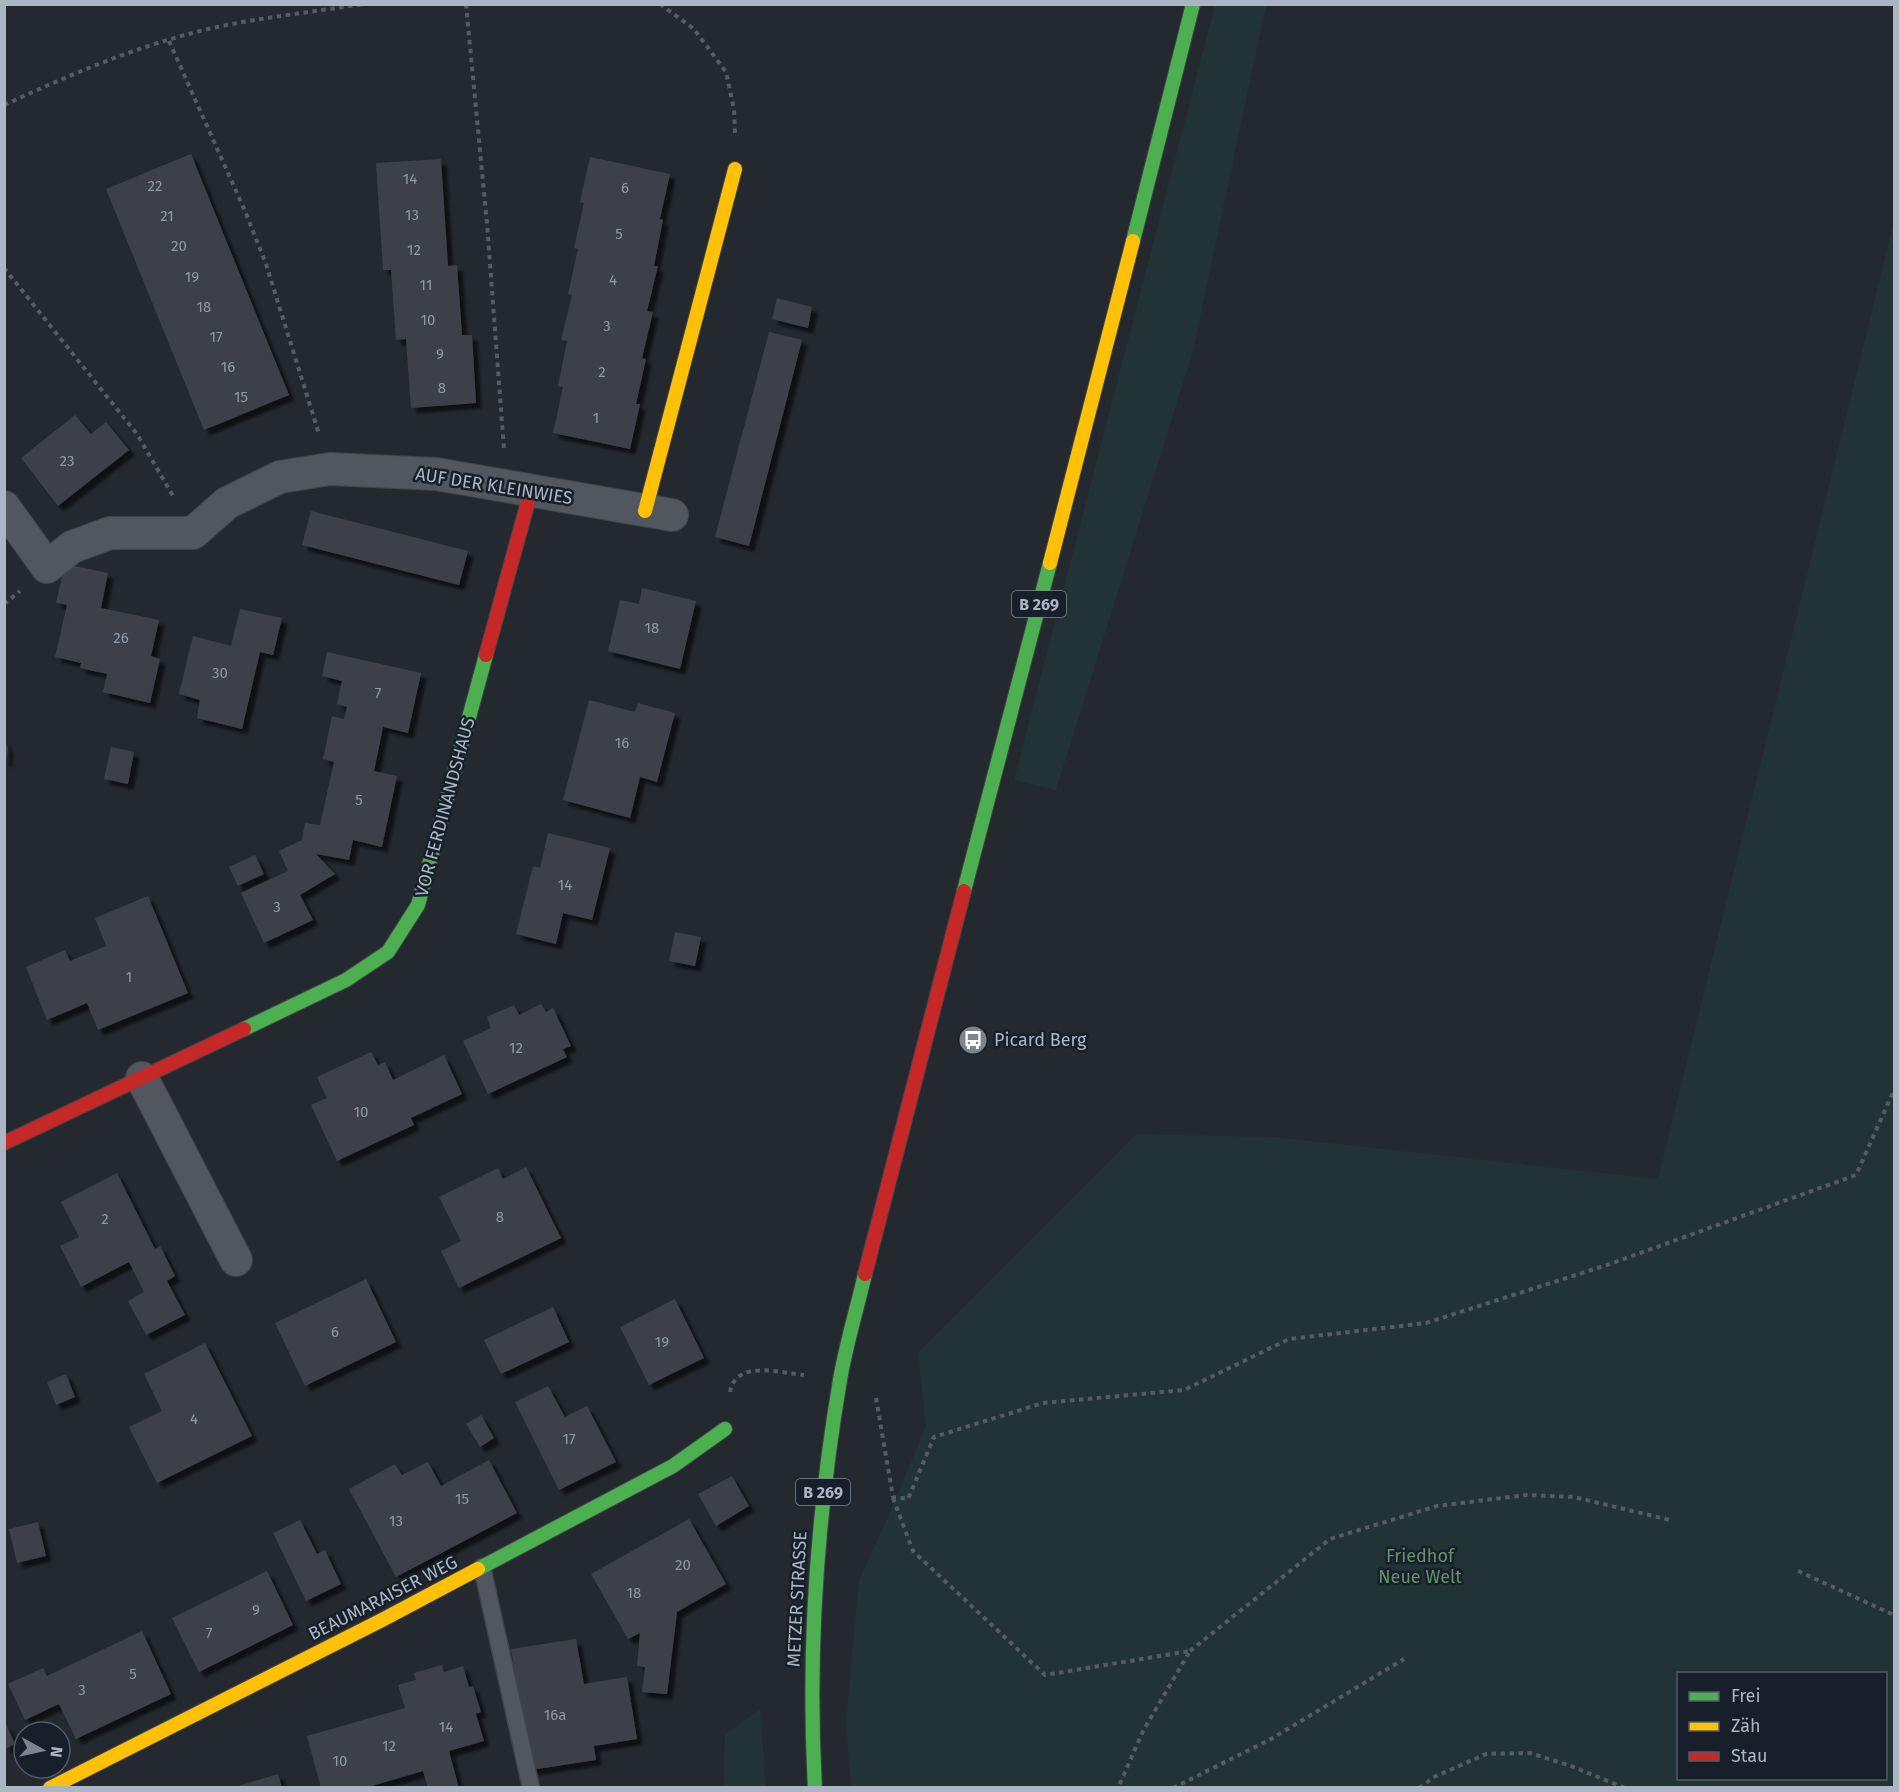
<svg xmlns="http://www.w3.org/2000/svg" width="1899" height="1792" viewBox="0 0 1899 1792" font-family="'Fira Sans',sans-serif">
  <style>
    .green { fill: #213336; fill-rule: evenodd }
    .building { fill: #3c4148; filter: url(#shadow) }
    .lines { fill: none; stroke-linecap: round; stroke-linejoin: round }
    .lane-casing { stroke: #40444a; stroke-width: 19 }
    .street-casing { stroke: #40444a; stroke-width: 34 }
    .fast-casing { stroke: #40444a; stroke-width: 16 }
    .slow-casing { stroke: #40444a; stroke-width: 16 }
    .jam-casing { stroke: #40444a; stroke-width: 16 }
    .path { stroke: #555b61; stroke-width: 4; stroke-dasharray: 4.5 4.5; stroke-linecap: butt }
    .lane { stroke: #52575f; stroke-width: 16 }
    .street { stroke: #52575f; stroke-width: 32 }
    .fast { stroke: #4caf50; stroke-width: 14 }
    .slow { stroke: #ffc107; stroke-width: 14 }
    .jam { stroke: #c62828; stroke-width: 14 }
    .labels { text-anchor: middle; stroke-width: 5; stroke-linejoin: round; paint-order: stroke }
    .number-label { font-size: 15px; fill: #8f98a5 }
    .shield { fill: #171f2a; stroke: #7f8896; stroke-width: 1.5 }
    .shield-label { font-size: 16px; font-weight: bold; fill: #abb5c4 }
    .street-label { font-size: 18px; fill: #abb5c4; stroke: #171f2a }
    .poi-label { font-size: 18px; fill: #abb5c4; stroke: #171f2a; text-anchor: start }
    .park-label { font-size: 18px; fill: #62946c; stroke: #171f2a }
  </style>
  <defs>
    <filter id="shadow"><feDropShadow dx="5.5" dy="5.5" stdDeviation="1.5" flood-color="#0009"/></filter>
  </defs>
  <rect width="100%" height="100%" fill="#242930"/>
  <path class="green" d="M1215,5H1266L1193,351L1056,790L1014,780Z
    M1894,222V1787H851L846,1723L859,1580L889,1515L926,1426L918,1353L1136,1134L1273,1137L1658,1179ZM1678,1674H1886V1778H1678Z
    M760,1709L766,1787H724L725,1734Z"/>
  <path class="building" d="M191,154L289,395L204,430L106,189Z
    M590,157L670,174L660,219L663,220L654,266H658L647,311L653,312L642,358L646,359L636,404H640L630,449L553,433L563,387L558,386L567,341L561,340L572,295L568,294L578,249L574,248L584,203L580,202Z
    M441,159L448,266L457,265L462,335H472L476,403L411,408L406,339L396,340L391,270H383L376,163Z
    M777,298L812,307L808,328L772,319Z
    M769,332L802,340L749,546L715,537Z
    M75,415L91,434L106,422L129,450L58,506L21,458Z
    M311,511L468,551L459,585L302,545Z
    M65,564L108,573L101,608L159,620L151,656L160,659L150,703L103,692L107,674L80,668L81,663L55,657L67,605L56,603Z
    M642,588L696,601L680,669L608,651L620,600L639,604Z
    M240,609L282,618L273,655L260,652L242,729L197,718L200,700L179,694L193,636L231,646Z
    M327,652L421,673L408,733L383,727L374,771L397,776L382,847L353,840L349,860L316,854L335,874L300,895L313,920L264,943L241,893L288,871L279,851L302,840L305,823L320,825L334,762L323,759L332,716L344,719L347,707L337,704L342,681L322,676Z
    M589,700L635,712L638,703L675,713L657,782L640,777L630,818L563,800Z
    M4,738L8,749L6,762H4Z
    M111,747L134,752L128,784L104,779Z
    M548,833L610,848L592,920L563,913L556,944L516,934L533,866L540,868Z
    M255,855L264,874L238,886L229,867Z
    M148,896L188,993L98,1030L87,1003L47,1020L26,967L65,950L70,961L106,946L95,918Z
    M675,932L701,937L695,966L669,961Z
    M541,1004L546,1012L553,1008L571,1046L563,1049L567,1057L488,1094L463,1041L491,1028L487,1017L514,1005L519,1015Z
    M371,1052L378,1065L385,1062L393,1080L444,1055L462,1094L411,1118L414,1125L337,1161L311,1105L327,1098L317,1077Z
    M526,1167L561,1238L459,1288L441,1251L461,1241L439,1197L498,1168L503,1179Z
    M117,1173L155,1249L160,1246L175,1276L167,1281L185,1315L146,1335L128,1301L144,1292L129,1262L81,1287L60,1246L79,1237L61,1202Z
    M366,1279L396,1342L305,1386L275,1323Z
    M675,1299L704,1358L649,1385L620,1327Z
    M553,1307L569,1342L501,1374L484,1340Z
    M205,1343L252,1436L157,1483L129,1427L162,1411L144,1374Z
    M66,1374L75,1397L56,1405L47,1382Z
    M548,1386L565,1417L587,1406L616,1462L559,1490L515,1402Z
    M481,1415L494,1438L480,1447L466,1424Z
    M489,1460L517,1513L396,1577L349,1489L395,1464L402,1475L428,1462L441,1486Z
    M732,1476L749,1506L716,1526L698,1494Z
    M689,1519L726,1584L677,1612L667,1694L642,1692L645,1667L637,1666L640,1633L628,1639L591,1574Z
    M300,1520L317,1554L325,1550L341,1584L306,1601L273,1533Z
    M38,1522L46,1556L17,1563L9,1529Z
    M267,1571L293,1625L199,1672L172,1618Z
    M142,1631L171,1694L76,1739L59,1704L25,1720L8,1684L43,1668L47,1676Z
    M576,1639L584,1684L627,1677L637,1739L594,1746L596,1760L531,1770L511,1649Z
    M442,1665L444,1672L463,1666L469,1687L473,1686L481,1712L476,1714L484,1741L449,1751L459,1788H428L423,1771L365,1788H321L307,1736L405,1708L398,1685L416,1680L414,1673Z
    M5,1722L15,1744L5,1749Z
    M278,1774L282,1788H235V1787Z"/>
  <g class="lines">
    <g class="lane-casing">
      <path id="lane" d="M482,1567L531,1788"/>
    </g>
    <g class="street-casing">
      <path id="street" d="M4,507L47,567L72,547L110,533H193L227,503L280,477L330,469L436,474L672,515
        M142,1078L236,1260"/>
    </g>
    <g class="fast-casing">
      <path id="fast" d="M1133,241L1193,4
        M964,891L1050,563
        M244,1029L346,980L388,952L418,905L486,655
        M478,1569L673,1466L725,1429
        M815,1788C807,1650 817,1516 840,1380C846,1344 857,1309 865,1274"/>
    </g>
    <g class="slow-casing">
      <path id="slow" d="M645,511L735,169
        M1050,563L1133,241
        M50,1788L382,1620L478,1569"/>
    </g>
    <g class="jam-casing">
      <path id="jam" d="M486,655L531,491
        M4,1143L244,1029
        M865,1274L964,891"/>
    </g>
    <path class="path" d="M466,4L487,224L504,449
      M660,4L694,29L726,72L734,110L735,134
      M169,41L245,211L266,264L319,434
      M4,105C78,71 153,39 232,24C275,16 319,11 363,4
      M4,268L137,434L173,496
      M4,604L20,591
      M730,1392C736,1359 781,1373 804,1375
      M876,1398L893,1497L908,1499L934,1437L1043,1403L1184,1390L1289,1339L1426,1323L1607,1265L1856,1175L1894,1090
      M893,1498L913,1551L1045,1675L1190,1651L1143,1731L1118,1788
      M1798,1571L1894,1615
      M1190,1651L1330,1539L1437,1506L1526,1495L1574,1497L1670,1520
      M1173,1788L1271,1739L1404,1659
      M1419,1788L1434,1777L1486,1754L1530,1753L1571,1766L1625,1788"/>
    <use href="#lane" class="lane"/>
    <use href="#street" class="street"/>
    <use href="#fast" class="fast"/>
    <use href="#slow" class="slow"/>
    <use href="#jam" class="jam"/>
  </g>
  <defs>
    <g id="bus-disc" transform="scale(1.5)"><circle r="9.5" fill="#7c8490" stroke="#171f2a"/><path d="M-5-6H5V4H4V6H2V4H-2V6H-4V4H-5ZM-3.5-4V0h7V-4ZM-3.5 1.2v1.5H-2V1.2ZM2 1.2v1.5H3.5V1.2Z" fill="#fff"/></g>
  </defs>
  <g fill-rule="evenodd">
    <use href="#bus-disc" x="973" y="1040"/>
  </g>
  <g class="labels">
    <g class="number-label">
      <text x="410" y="184">14</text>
      <text x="155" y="191">22</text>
      <text x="625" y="193">6</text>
      <text x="412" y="220">13</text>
      <text x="167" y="221">21</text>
      <text x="619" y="239">5</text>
      <text x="179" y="251">20</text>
      <text x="414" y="255">12</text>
      <text x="192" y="282">19</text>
      <text x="613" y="285">4</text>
      <text x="426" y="290">11</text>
      <text x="204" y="312">18</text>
      <text x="428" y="325">10</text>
      <text x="607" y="331">3</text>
      <text x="216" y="342">17</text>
      <text x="440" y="359">9</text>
      <text x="228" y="372">16</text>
      <text x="602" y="377">2</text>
      <text x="442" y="393">8</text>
      <text x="241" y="402">15</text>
      <text x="596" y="423">1</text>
      <text x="67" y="466">23</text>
      <text x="652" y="633">18</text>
      <text x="121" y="643">26</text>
      <text x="220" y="678">30</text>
      <text x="378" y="698">7</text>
      <text x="622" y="748">16</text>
      <text x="359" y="805">5</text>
      <text x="565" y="890">14</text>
      <text x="277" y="912">3</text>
      <text x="129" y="982">1</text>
      <text x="516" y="1053">12</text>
      <text x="361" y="1117">10</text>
      <text x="500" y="1222">8</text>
      <text x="105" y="1224">2</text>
      <text x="335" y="1337">6</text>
      <text x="662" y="1347">19</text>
      <text x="194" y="1424">4</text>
      <text x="569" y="1444">17</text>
      <text x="462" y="1504">15</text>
      <text x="396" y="1526">13</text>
      <text x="683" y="1570">20</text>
      <text x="634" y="1598">18</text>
      <text x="256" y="1615">9</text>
      <text x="209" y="1638">7</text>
      <text x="133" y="1679">5</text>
      <text x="82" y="1695">3</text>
      <text x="555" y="1720">16a</text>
      <text x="446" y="1732">14</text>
      <text x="389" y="1751">12</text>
      <text x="340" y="1766">10</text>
    </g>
    <g class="shield">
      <rect x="1012" y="591" width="54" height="26" rx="4.5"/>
      <rect x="796" y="1479" width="54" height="26" rx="4.5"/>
    </g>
    <g class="shield-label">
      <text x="1039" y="610">B 269</text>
      <text x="823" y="1498">B 269</text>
    </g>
    <g class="street-label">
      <text transform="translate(494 486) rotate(9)" y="6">AUF DER KLEINWIES</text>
      <text transform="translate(445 807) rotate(-75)" y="6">VOR FERDINANDSHAUS</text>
      <text transform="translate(383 1598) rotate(-27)" y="6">BEAUMARAISER WEG</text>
      <text transform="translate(797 1599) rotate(-87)" y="6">METZER STRASSE</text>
    </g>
    <g class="poi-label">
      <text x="994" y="1046">Picard Berg</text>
    </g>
    <g class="park-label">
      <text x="1420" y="1562">Friedhof<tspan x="1420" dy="21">Neue Welt</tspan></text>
    </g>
  </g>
  <rect width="1899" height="1792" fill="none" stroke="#abb5c4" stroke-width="12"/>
  <rect x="1677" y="1672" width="210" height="108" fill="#171f2a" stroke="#525b68" stroke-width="1.5"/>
  <rect x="1689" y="1692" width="30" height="9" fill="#4caf50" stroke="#525b68" stroke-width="1.5"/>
  <text x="1731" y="1702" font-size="18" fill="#abb5c4">Frei</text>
  <rect x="1689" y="1722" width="30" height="9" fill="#ffc107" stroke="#525b68" stroke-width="1.5"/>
  <text x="1731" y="1732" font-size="18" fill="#abb5c4">Zäh</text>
  <rect x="1689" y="1752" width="30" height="9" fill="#c62828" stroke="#525b68" stroke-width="1.5"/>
  <text x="1731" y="1762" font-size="18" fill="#abb5c4">Stau</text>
  <g transform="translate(42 1750) rotate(98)"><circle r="28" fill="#171f2a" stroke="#525b68" stroke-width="1.5"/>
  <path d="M0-4.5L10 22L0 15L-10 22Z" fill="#7c8490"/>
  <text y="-9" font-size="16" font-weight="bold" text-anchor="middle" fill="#abb5c4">N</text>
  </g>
</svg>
